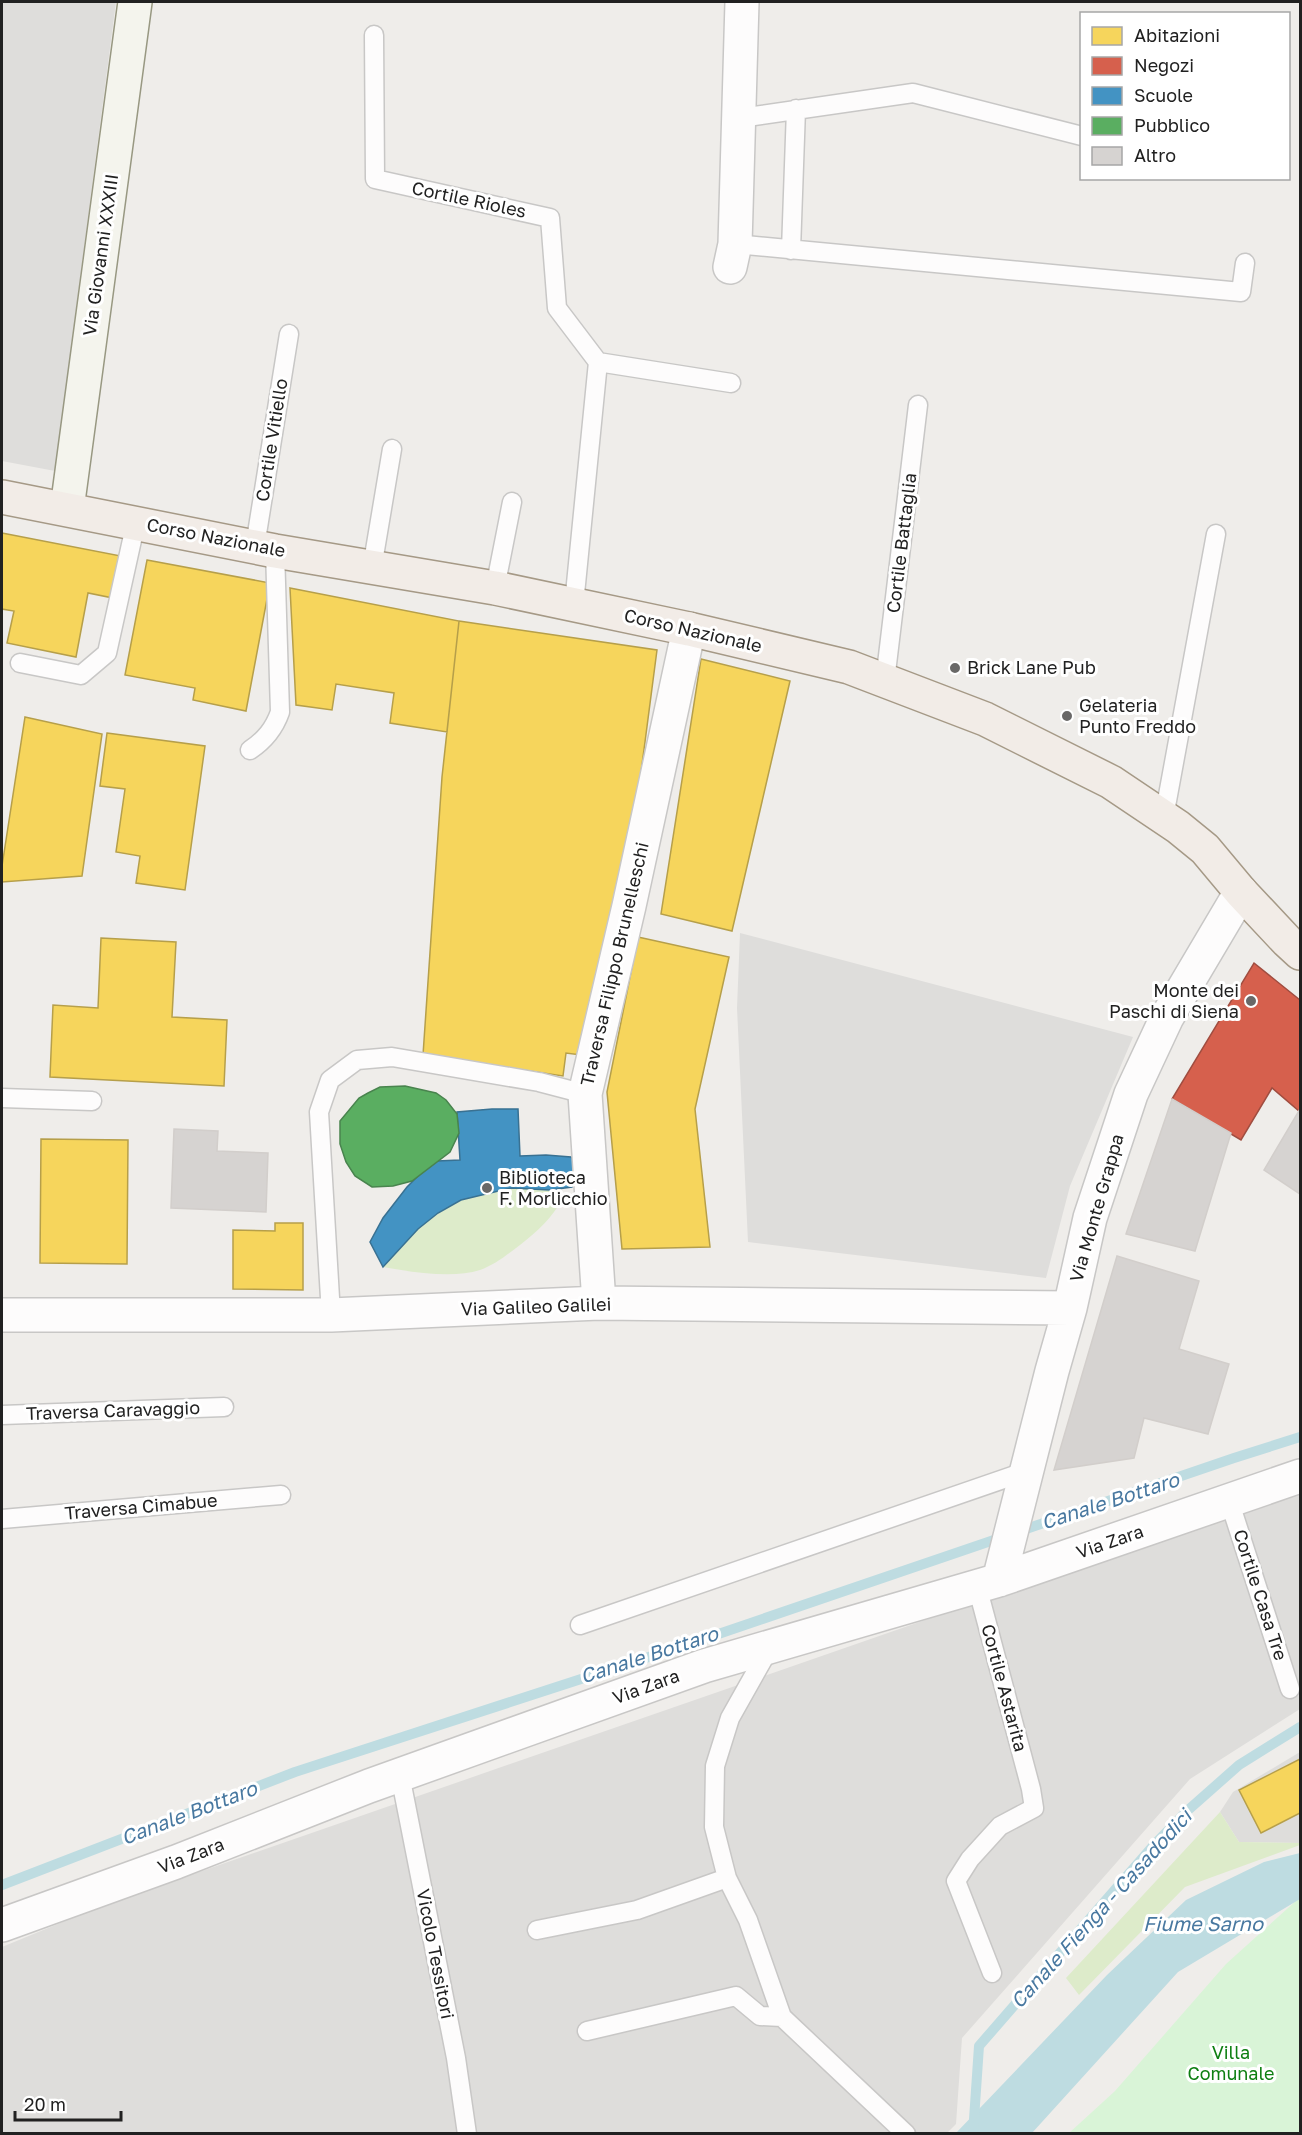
<svg xmlns="http://www.w3.org/2000/svg" width="1302" height="2135" viewBox="0 0 1302 2135" font-family="'Golos Text',sans-serif">
  <style>
    .residential { fill: #dedddb }
    .grass { fill: #ddebca }
    .park { fill: #d9f4d7 }
    .water { fill: #bedce1 }
    .homes { fill: #f6d55c; stroke: #b69f4a; stroke-width: 1.5 }
    .shops { fill: #d6604d; stroke: #a04d40; stroke-width: 1.5 }
    .schools { fill: #4393c3; stroke: #397192; stroke-width: 1.5 }
    .public { fill: #5aae61; stroke: #49844e; stroke-width: 1.5 }
    .lines { fill: none; stroke-linecap: round; stroke-linejoin: round }
    .stream { stroke: #bedce1; stroke-width: 10 }
    .building { fill: #d6d3d1; stroke: #d2cecb; stroke-width: 1.5 }
    .service-casing { stroke: #c8c7c6; stroke-width: 21 }
    .minor-casing { stroke: #c8c7c6; stroke-width: 36 }
    .secondary-casing { stroke: #989882; stroke-width: 36 }
    .primary-casing { stroke: #a59986; stroke-width: 36 }
    .service { stroke: #fdfcfc; stroke-width: 18 }
    .minor { stroke: #fdfcfc; stroke-width: 33 }
    .secondary { stroke: #f4f4ed; stroke-width: 33 }
    .primary { stroke: #f2ece7; stroke-width: 33 }
    .poi-dot { fill: #696867; stroke: #fff; stroke-width: 2 }
    .labels { text-anchor: middle; stroke-width: 6; stroke-linejoin: round; paint-order: stroke }
    .street-label { font-size: 18px; fill: #212121; stroke: #fff }
    .poi-label { font-size: 18px; fill: #212121; stroke: #fff; text-anchor: start }
    .park-label { font-size: 18px; fill: #0e7f12; stroke: #fff }
    .water-label { font-size: 20px; font-style: italic; fill: #4878a0; stroke: #fff }
  </style>
  <rect width="100%" height="100%" fill="#efedea"/>
  <path class="residential" d="M2,2H116L55,471L2,461Z
    M740,933L1133,1037L1070,1186L1046,1278L748,1242L737,1008Z
    M1300,1490V1709L1190,1779L962,2038L956,2124L947,2133L2,2134V1947L104,1905Z
    M1300,1752V1843L1239,1842L1220,1812L1233,1792Z"/>
  <path class="grass" d="M511,1188L550,1190L563,1198C552,1218 538,1231 520,1245C508,1254 495,1265 480,1270C453,1279 411,1272 383,1267C402,1241 430,1213 461,1200C476,1194 495,1192 511,1188Z
    M1220,1812L1239,1842L1300,1843V1845L1185,1887L1079,1995L1066,1978Z"/>
  <path class="park" d="M1298,1899H1300V2133L1068,2134L1115,2091L1226,1964Z"/>
  <path class="water" d="M1300,1853V1899L1178,1972L1032,2133H956L1107,1975L1186,1900L1264,1862Z"/>
  <path class="homes" d="M2,533L126,557L118,599L88,593L76,657L7,643L14,611L2,609Z
    M147,560L270,583L246,711L193,700L195,688L125,675Z
    M290,588L459,621L447,732L390,723L394,693L336,684L332,710L296,705Z
    M459,621L657,650L628,872L581,1055L566,1053L563,1076L423,1055L442,777Z
    M701,659L790,681L732,931L661,914Z
    M25,717L102,734L82,876L2,882V866Z
    M107,733L205,746L185,890L136,883L140,856L116,852L125,789L100,786Z
    M638,937L729,957L695,1109L710,1247L622,1249L607,1092Z
    M101,938L176,942L172,1017L227,1020L224,1086L50,1077L53,1005L98,1008Z
    M41,1139L128,1140L127,1264L40,1263Z
    M275,1223H303V1290L233,1289V1230L275,1231Z
    M1300,1759V1813L1261,1833L1239,1790Z"/>
  <path class="shops" d="M1254,963L1300,1000V1109L1299,1111L1272,1088L1241,1140L1172,1099Z"/>
  <path class="schools" d="M492,1109H518L520,1156L546,1155L571,1157L578,1166V1178L572,1187L550,1190L511,1188L461,1200L438,1213L418,1229L383,1267L370,1242L383,1218L407,1187L421,1173L437,1161L460,1160L457,1112Z"/>
  <path class="public" d="M405,1086L436,1093L446,1100L457,1114L459,1133L450,1152L412,1181L393,1186L372,1187L355,1176L346,1162L340,1144V1121L359,1098L368,1093L380,1087Z"/>
  <g class="lines">
    <path class="stream" d="M2,1885L295,1772L695,1642L1234,1458L1300,1437
      M973,2134L979,2046L1153,1846L1187,1811L1239,1765L1300,1727"/>
  </g>
  <path class="building" d="M1172,1099L1231,1133L1195,1251L1126,1234Z
    M1300,1109V1194L1264,1170Z
    M174,1129L218,1131L217,1151L268,1153L266,1212L171,1208Z
    M1117,1256L1199,1281L1179,1349L1229,1364L1208,1434L1144,1418L1134,1458L1054,1470Z"/>
  <g class="lines">
    <g class="service-casing">
      <path id="service" d="M374,35L375,179L550,218L557,308L598,362
        M740,118L913,93L1082,136
        M735,244L1241,292L1245,263
        M791,250L796,109
        M255,546L289,334
        M372,568L392,449
        M495,588L512,502
        M574,604L598,362L731,383
        M20,663L81,675L107,653L136,522
        M885,681L918,405
        M250,750C265,740 274,729 280,712L275,551
        M1164,817L1216,534
        M2,1098L92,1101
        M331,1315L319,1112L330,1080L357,1060L392,1057L539,1082L585,1094
        M2,1415L224,1407
        M1229,1500L1290,1689
        M2,1519L281,1495
        M977,1586L1031,1789L1034,1808L1000,1826L970,1859L956,1881L992,1973
        M580,1625L1027,1471
        M770,1647L730,1718L715,1766L714,1827L727,1878L748,1920L782,2017L906,2134
        M400,1775L456,2058L467,2134
        M537,1930L637,1910L727,1878
        M587,2031L736,1996L760,2016L782,2017"/>
    </g>
    <g class="minor-casing">
      <path id="minor" d="M730,267L735,244L742,2
        M599,1303L585,1094L629,906L689,629
        M2,1315H331L599,1303L1070,1308
        M999,1580L1052,1371L1070,1308L1090,1218L1131,1094L1167,1017L1241,892
        M2,1925L176,1862L369,1786L704,1666L999,1580L1300,1476"/>
    </g>
    <g class="secondary-casing">
      <path id="secondary" d="M67,509L135,2"/>
    </g>
    <g class="primary-casing">
      <path id="primary" d="M2,497L275,551L495,588L689,629L849,667L985,719L1111,782L1178,827L1205,849L1241,892L1287,941L1300,953"/>
    </g>
    <use href="#service" class="service"/>
    <use href="#minor" class="minor"/>
    <use href="#secondary" class="secondary"/>
    <use href="#primary" class="primary"/>
  </g>
  <g class="poi-dot">
    <circle cx="955" cy="668" r="6"/>
    <circle cx="1067" cy="716" r="6"/>
    <circle cx="1251" cy="1001" r="6"/>
    <circle cx="487" cy="1188" r="6"/>
  </g>
  <g class="labels">
    <g class="street-label">
      <text transform="translate(469 200) rotate(12)" y="6">Cortile Rioles</text>
      <text transform="translate(101 255) rotate(-82)" y="6">Via Giovanni XXXIII</text>
      <text transform="translate(272 440) rotate(-81)" y="6">Cortile Vitiello</text>
      <text transform="translate(216 538) rotate(11)" y="6">Corso Nazionale</text>
      <text transform="translate(902 543) rotate(-83)" y="6">Cortile Battaglia</text>
      <text transform="translate(693 631) rotate(13)" y="6">Corso Nazionale</text>
      <text transform="translate(615 964) rotate(-77)" y="6">Traversa Filippo Brunelleschi</text>
      <text transform="translate(1097 1208) rotate(-74)" y="6">Via Monte Grappa</text>
      <text transform="translate(536 1307) rotate(-2)" y="6">Via Galileo Galilei</text>
      <text transform="translate(113 1411) rotate(-2)" y="6">Traversa Caravaggio</text>
      <text transform="translate(141 1507) rotate(-5)" y="6">Traversa Cimabue</text>
      <text transform="translate(1110 1542) rotate(-19)" y="6">Via Zara</text>
      <text transform="translate(1260 1595) rotate(72)" y="6">Cortile Casa Tre</text>
      <text transform="translate(646 1687) rotate(-20)" y="6">Via Zara</text>
      <text transform="translate(1004 1688) rotate(75)" y="6">Cortile Astarita</text>
      <text transform="translate(191 1856) rotate(-21)" y="6">Via Zara</text>
      <text transform="translate(435 1954) rotate(79)" y="6">Vicolo Tessitori</text>
    </g>
    <g class="poi-label">
      <text x="967" y="674">Brick Lane Pub</text>
      <text x="1079" y="712">Gelateria<tspan x="1079" dy="21">Punto Freddo</tspan></text>
      <text x="1239" y="997" text-anchor="end">Monte dei<tspan x="1239" dy="21">Paschi di Siena</tspan></text>
      <text x="499" y="1184">Biblioteca<tspan x="499" dy="21">F. Morlicchio</tspan></text>
    </g>
    <g class="park-label">
      <text x="1231" y="2059">Villa<tspan x="1231" dy="21">Comunale</tspan></text>
    </g>
    <g class="water-label">
      <text transform="translate(1110 1501) rotate(-18)" y="7">Canale Bottaro</text>
      <text transform="translate(649 1655) rotate(-18)" y="7">Canale Bottaro</text>
      <text transform="translate(189 1813) rotate(-21)" y="7">Canale Bottaro</text>
      <text transform="translate(1101 1909) rotate(-48)" y="7">Canale Fienga - Casadodici</text>
      <text x="1203" y="1931">Fiume Sarno</text>
    </g>
  </g>
  <rect width="1302" height="2135" fill="none" stroke="#212121" stroke-width="6"/>
  <rect x="1080" y="12" width="210" height="168" fill="#ffffff" stroke="#a6a6a6" stroke-width="1.5"/>
  <rect x="1092" y="27" width="30" height="18" fill="#f6d55c" stroke="#a6a6a6" stroke-width="1.5"/>
  <text x="1134" y="42" font-size="18" fill="#212121">Abitazioni</text>
  <rect x="1092" y="57" width="30" height="18" fill="#d6604d" stroke="#a6a6a6" stroke-width="1.5"/>
  <text x="1134" y="72" font-size="18" fill="#212121">Negozi</text>
  <rect x="1092" y="87" width="30" height="18" fill="#4393c3" stroke="#a6a6a6" stroke-width="1.5"/>
  <text x="1134" y="102" font-size="18" fill="#212121">Scuole</text>
  <rect x="1092" y="117" width="30" height="18" fill="#5aae61" stroke="#a6a6a6" stroke-width="1.5"/>
  <text x="1134" y="132" font-size="18" fill="#212121">Pubblico</text>
  <rect x="1092" y="147" width="30" height="18" fill="#d6d3d1" stroke="#a6a6a6" stroke-width="1.5"/>
  <text x="1134" y="162" font-size="18" fill="#212121">Altro</text>
  <path d="M15 2111v9h106v-9" fill="none" stroke="#212121" stroke-width="3"/>
  <text x="24" y="2111" font-size="18" fill="#212121" stroke="#ffffff" stroke-width="4.5" paint-order="stroke">20 m</text>
</svg>
